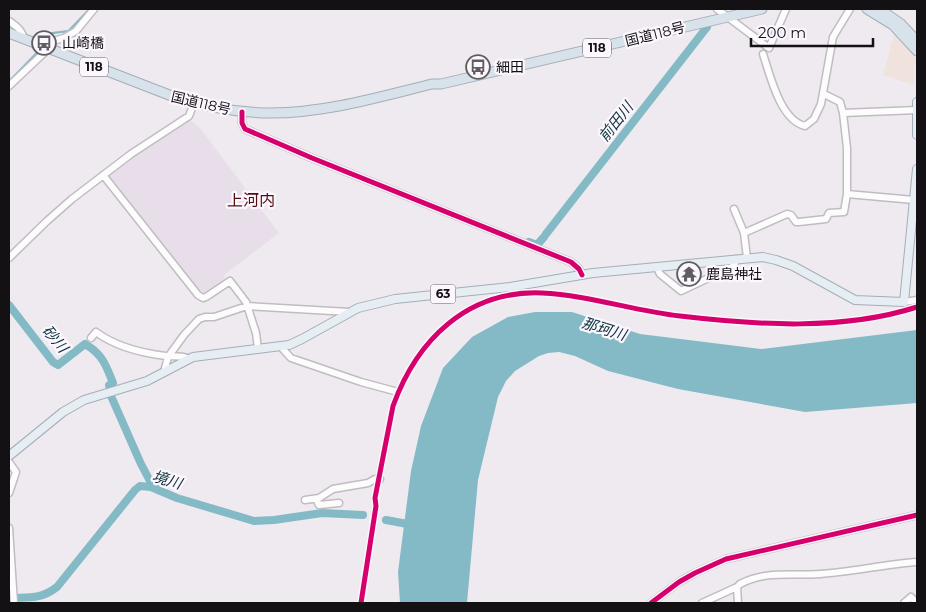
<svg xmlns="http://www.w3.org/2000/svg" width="926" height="612" viewBox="0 0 926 612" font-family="Montserrat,'Noto Sans JP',sans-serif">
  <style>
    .commercial { fill: #f0e3dd }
    .built { fill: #e8deea }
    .water { fill: #83bac5 }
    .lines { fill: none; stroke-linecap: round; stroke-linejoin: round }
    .river { stroke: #83bac5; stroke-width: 8 }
    .minor-casing { stroke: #c0bcc1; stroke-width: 9 }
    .major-casing { stroke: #a4aeb8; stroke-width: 10 }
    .highway-casing { stroke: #a4aeb8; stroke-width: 11 }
    .minor { stroke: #fdfcfd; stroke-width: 6 }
    .major { stroke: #e6edf3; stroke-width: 8 }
    .highway { stroke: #d8e2eb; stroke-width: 9 }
    .cycleway-casing { stroke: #fcf6fe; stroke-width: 8 }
    .cycleway { stroke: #d6006c; stroke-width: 5 }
    .labels { text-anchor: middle; stroke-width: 4.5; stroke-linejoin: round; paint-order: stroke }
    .shield { fill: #fcf6fe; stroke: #59565a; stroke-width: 1 }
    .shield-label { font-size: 12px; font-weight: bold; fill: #131114 }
    .street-label { font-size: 14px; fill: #131114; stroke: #fcf6fe }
    .poi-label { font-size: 14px; fill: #131114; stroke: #fcf6fe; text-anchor: start }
    .water-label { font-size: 15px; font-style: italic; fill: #0b3339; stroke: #fcf6fe }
    .quarter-label { font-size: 16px; fill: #530f0f; stroke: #fcf6fe }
  </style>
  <rect width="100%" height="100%" fill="#efeaf0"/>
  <path class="commercial" d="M894,34L901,39L917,59L914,68V85L883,75Z"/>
  <path class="built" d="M190,120L200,128L279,233L224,275L225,282L202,296L107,177L163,135Z"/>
  <path class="water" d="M88,9H92L69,32L47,35L40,51L9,84V80L38,50L42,39L46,34L52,32L68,30Z
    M535,312H572L640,334L761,349L917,330V403L805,412L678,389L608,371L575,356L559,352L548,353L539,356L515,371L506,381L498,397L478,480L467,603H400L398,572L411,471L421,426L443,368L472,337L508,317Z"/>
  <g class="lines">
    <path class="river" d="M546,234L707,27
      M529,242L537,245L544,237
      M9,305L53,362L58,365L85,344
      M88,346C103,355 107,368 113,383L109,385L110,389
      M111,396L141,464L150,481L158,490
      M386,520L413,525
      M9,598C29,597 40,600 57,587L135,490L140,486L151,487L177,498L254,521L274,520L322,513L363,515"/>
    <g class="minor-casing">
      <path id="minor" d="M717,9L769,48L786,9
        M9,21C16,26 22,30 24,39
        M763,54C770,75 780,120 805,126L814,119L821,104L833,37L850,9
        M9,86L45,52L53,41L64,38L76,31L94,9
        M824,94L840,102L843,113L917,110
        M242,112V123L245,129L312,158L571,262L579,269L582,275
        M843,113L847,148V194
        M103,175L198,295L203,298L206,297L230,281L246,302L256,333L258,349
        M734,209L744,233L747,258
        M744,233L787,214L791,215L796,222H799L826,219L829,213L844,212L847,194L914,200
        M9,258L47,221L72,199L131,154L189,116L194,103
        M657,268L660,274L681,291L734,266L736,259
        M904,302L917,300
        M91,338L96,332C116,347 141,353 166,356C174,357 182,355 189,359
        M281,347L291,358L361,382L398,392
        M164,372L168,357L184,335L199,319L205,317H214L247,306L349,312
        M9,462L16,472L9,493
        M316,499L319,505L339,503
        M305,500L319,498L333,489L368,483L375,479H380
        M9,528L14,603
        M651,603L679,582L695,573L726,559L917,515
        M702,603L737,587
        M738,603L737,587L740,584C767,570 792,576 820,574C853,572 885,564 917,562
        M904,603L911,597L917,603"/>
    </g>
    <g class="major-casing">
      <path id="major" d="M917,102V135
        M9,456L63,412L84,400L147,381L193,357L289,345L302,339L358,308L395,299L510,287L593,273L763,257L776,260L793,266L855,300L904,302L917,169"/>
    </g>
    <g class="highway-casing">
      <path id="highway" d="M867,9L893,25L917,51
        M881,10L901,24L917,41
        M9,33L177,98C207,107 239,113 271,113C325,113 379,97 432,84H441L762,9"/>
    </g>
    <use href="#minor" class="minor"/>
    <use href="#major" class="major"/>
    <use href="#highway" class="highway"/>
    <g class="cycleway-casing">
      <path id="cycleway" d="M242,112V123L245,129L312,158L571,262L579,269L582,275
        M361,603L376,506L375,498L393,406C417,340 467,290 542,293C588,295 634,311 680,316C757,325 842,331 917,307
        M651,603L679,582L695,573L726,559L917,515"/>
    </g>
    <use href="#cycleway" class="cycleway"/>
  </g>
  <defs>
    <g id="bus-ring" transform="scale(1.25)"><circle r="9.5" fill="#fcf6fe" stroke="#605d61" stroke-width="1.5"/><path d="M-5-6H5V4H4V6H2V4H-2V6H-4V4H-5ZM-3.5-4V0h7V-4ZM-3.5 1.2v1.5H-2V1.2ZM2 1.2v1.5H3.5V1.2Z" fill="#605d61"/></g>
    <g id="temple-ring" transform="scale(1.25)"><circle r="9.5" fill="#fcf6fe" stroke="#605d61" stroke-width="1.5"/><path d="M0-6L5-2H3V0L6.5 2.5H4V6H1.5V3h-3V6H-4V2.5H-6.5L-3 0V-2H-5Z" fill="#605d61"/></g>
  </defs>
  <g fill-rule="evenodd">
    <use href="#bus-ring" x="44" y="43"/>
    <use href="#bus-ring" x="478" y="67"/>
    <use href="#temple-ring" x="689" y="274"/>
  </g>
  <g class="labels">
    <g class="shield">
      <rect x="583" y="38.5" width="28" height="19" rx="4"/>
      <rect x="80" y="57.5" width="28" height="19" rx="4"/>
      <rect x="430.5" y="284.5" width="25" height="19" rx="4"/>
    </g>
    <g class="shield-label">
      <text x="597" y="52">118</text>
      <text x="94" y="71">118</text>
      <text x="443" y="298">63</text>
    </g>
    <g class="street-label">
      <text transform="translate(655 34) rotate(-14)" y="5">国道118号</text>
      <text transform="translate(201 103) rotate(13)" y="5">国道118号</text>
    </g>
    <g class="poi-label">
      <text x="62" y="48">山崎橋</text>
      <text x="496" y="72">細田</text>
      <text x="706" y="279">鹿島神社</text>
    </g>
    <g class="water-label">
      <text transform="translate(616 122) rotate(-52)" y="5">前田川</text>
      <text transform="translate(604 329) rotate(17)" y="5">那珂川</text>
      <text transform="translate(55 339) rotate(50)" y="5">砂川</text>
      <text transform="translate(167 480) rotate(17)" y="5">境川</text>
    </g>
    <g class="quarter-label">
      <text x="251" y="206">上河内</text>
    </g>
  </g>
  <rect width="926" height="612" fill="none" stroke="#131114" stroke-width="20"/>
  <path d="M751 38v8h122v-8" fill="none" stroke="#131114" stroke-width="2.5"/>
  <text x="758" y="38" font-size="15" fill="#131114" stroke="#fcf6fe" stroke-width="4" paint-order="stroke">200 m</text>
</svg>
